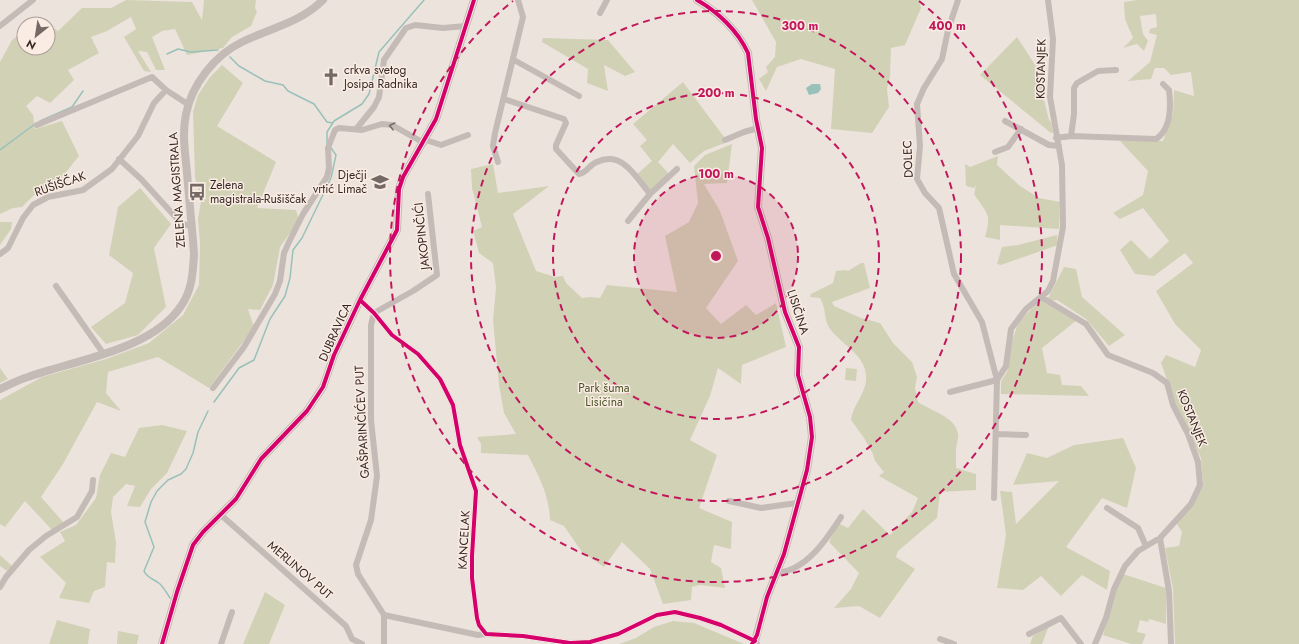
<svg xmlns="http://www.w3.org/2000/svg" width="1299" height="644" viewBox="0 0 1299 644" font-family="Jost,sans-serif">
  <style>
    .green { fill: #d1d1b6 }
    .water { fill: #98c1ba }
    .lines { fill: none; stroke-linecap: round; stroke-linejoin: round }
    .stream { stroke: #98c1ba; stroke-width: 1.5 }
    .minor { stroke: #c5bbb6; stroke-width: 6 }
    .tertiary { stroke: #c5bbb6; stroke-width: 8 }
    .cycleway-casing { stroke: #faece3; stroke-width: 6 }
    .cycleway { stroke: #d6006c; stroke-width: 4 }
    .oneway { stroke: #766a66 }
    .ring { fill: none; stroke: #c2185b; stroke-width: 2; stroke-dasharray: 7 5 }
    .labels { text-anchor: middle; stroke-width: 3; stroke-linejoin: round; paint-order: stroke }
    .street-label { font-size: 12px; fill: #352825; stroke: #faece3 }
    .poi-label { font-size: 12px; fill: #352825; stroke: #faece3; text-anchor: start }
    .park-label { font-size: 12px; fill: #4b5527; stroke: #faece3 }
    .centre { fill: #c2185b; stroke: #faece3; stroke-width: 2 }
    .ring-label { font-size: 12px; text-anchor: middle; font-weight: bold; fill: #c2185b; stroke: #faece3; stroke-width: 3; stroke-linejoin: round; paint-order: stroke }
  </style>
  <rect width="100%" height="100%" fill="#ede3dd"/>
  <path class="green" d="M126,0L192,2L202,20L204,0H256L255,8L257,12L251,26L232,37L223,48L187,55L175,29L162,31L152,37L165,70H156L147,52L138,51L151,72L144,71L124,37L136,29L131,17L107,31L91,37L99,53L68,70L74,80L50,103L37,96L26,106L33,115L35,129L62,121L79,156L51,191L34,195L22,207L13,208L0,214V62L12,40L24,31V48H48V24H33L40,19L58,31L82,8H111Z
    M752,0H919L921,8L905,45L891,48L890,76L887,89L889,107L872,133L831,129L835,69L801,59L777,67L766,91L759,79L768,72L766,67L775,57L776,42Z
    M1137,0H1299V644H1175L1173,589L1165,548L1179,546L1182,532L1175,521L1203,485L1201,458L1177,407L1161,363L1166,355L1195,367L1201,350L1175,324L1156,291L1193,263L1185,253L1154,276L1135,274L1120,250L1131,240L1150,259L1169,241L1143,208L1120,219L1113,213L1143,195L1148,171L1120,141H1163L1173,114L1174,90L1194,96L1191,72L1171,75L1164,68H1155L1151,79L1128,81L1150,62L1157,35L1149,33L1150,29L1157,27L1156,14L1140,16L1143,34L1148,41L1144,51L1137,44L1123,48L1133,38L1125,19L1124,2Z
    M1017,37L1041,74L1043,96L1049,120L1051,122L1053,132L1051,133L980,75Z
    M543,38L608,40L635,72L625,76L604,65L608,91L587,83L588,69L542,42Z
    M222,65L243,83L217,126L276,162L257,208L296,210L299,221L280,247L273,285L260,310L248,309L254,327L209,388L158,357L108,372L106,393L121,411L97,402L63,464L41,497L64,523L52,530L25,501L5,527L0,524V400L42,377L106,359L149,343L183,315L199,285L200,244L198,219L201,201L195,177L193,112L198,95L210,77Z
    M683,82L724,137L725,143L704,151L690,163L673,144L658,162L669,174L653,193L636,175L652,161L640,146L647,140L633,124Z
    M732,144L727,183L704,184L720,211L738,261L706,308L721,324L746,305L756,315L776,303L786,347L742,365L741,384L718,368L710,396L690,440L717,455L699,508L732,522L731,549L714,545L711,562L721,568L725,588L700,585L692,587L691,600L663,604L650,569L622,542L604,567L582,552L564,526L550,520C549,494 539,477 528,455L481,453V444L477,437L516,434L504,413L499,385L493,320L496,287L493,263L479,253L473,231L482,227L472,188L471,169L493,164L498,193L549,186L513,214L536,271L555,277L563,276L566,283L582,298L590,297L600,298L607,285L677,292L665,236L689,222L698,203L694,166L705,155Z
    M998,156L997,165L1020,186L1039,198L1060,202L1059,229L1000,225V240L985,237C992,213 987,214 974,194L976,185L974,188L966,186L965,164L970,167Z
    M140,188L171,224L154,248L166,307L138,335L106,344L91,327L125,303L133,273L109,255L118,207Z
    M0,222H12L11,229L0,245Z
    M1057,235L1058,245L1001,265L997,264L1002,247L1018,245Z
    M861,263H864L870,288L832,302L834,306L861,318L880,323L893,343L912,362L917,377L915,388L918,402C931,411 956,417 958,434C959,439 956,444 956,450C956,456 956,462 956,468L976,474V490L940,492L937,518L898,551L896,557L915,569L880,618L859,606L834,608L851,589L859,573L829,542L838,523L848,528L863,509L890,535L912,512L918,498L879,476L884,472L875,461L873,454L864,438L851,420C852,406 865,395 866,380C868,356 842,345 830,329C823,319 827,310 820,298L810,297L811,294L833,283L836,271L845,270L848,271Z
    M1064,267L1076,269L1082,297L1125,335L1109,346L1086,319L1057,300L1046,302Z
    M1040,300L1077,320L1042,348L1047,373L1060,375L1062,385L1081,386L1089,396L1001,394V381L1007,372L1012,342L1018,323Z
    M0,368L8,379L0,383Z
    M846,368L857,369L856,381L845,380Z
    M162,425L187,431L167,473L151,489L140,507L127,506L135,486L126,484L113,497L111,512L116,542L115,563L107,562L105,587L94,591L89,603L59,598L66,583L40,557L65,541L60,532L76,525L96,498L100,475L111,453L125,457L139,428Z
    M1123,438L1136,468L1127,508L1102,498L1066,547L1110,571L1107,590L1082,575L1061,596L1041,576L1023,590L997,588L1006,535L1000,491L1012,492L1016,524L1059,481L1013,485L1027,453L1047,458L1074,445Z
    M0,555L12,566L7,571L0,566Z
    M1123,574L1166,588V624L1149,619L1148,622L1140,620L1137,632L1146,634L1142,644H1131L1103,635L1116,590Z
    M265,592L285,605L269,644H243Z
    M57,620L90,629L88,644H49Z
    M673,621L694,623L744,644H619L636,638L654,627Z
    M1049,626L1042,644H1030L1033,636Z
    M118,631L139,635L137,644H117Z"/>
  <path class="water" d="M812,84H820L821,89L818,93L809,95L806,88Z"/>
  <g class="lines">
    <path class="stream" d="M167,54L178,49L191,52L218,50
      M230,57L239,66L265,81L283,85L288,91L314,104L327,122L333,123
      M40,121L72,107L83,91
      M327,144V132L334,121L362,104L369,94L379,52L424,0
      M0,150L35,124
      M214,402L239,368L254,360L270,319L285,296L290,278L293,250L302,238L331,178L336,155L331,148
      M170,598C167,593 164,588 160,584C154,579 147,578 144,571L154,547L145,522L151,502L157,491L168,480L181,474L186,469L193,453L198,432L208,411"/>
    <path class="minor" d="M958,0L948,30L942,59L924,88L917,104L920,146L917,179L925,193L939,208L954,274L982,322L997,380L994,498
      M600,13L607,0
      M0,26L33,0
      M514,60L579,96
      M504,99L564,119L566,123L556,145V149L579,174C587,173 590,164 597,162C622,150 636,177 650,194
      M1005,121L1049,145L1059,146
      M37,125L152,77L166,90L189,105
      M357,128L374,107L379,97L384,60L406,28L415,25L443,28L466,26
      M1071,136L1074,114V88L1077,83L1098,71L1116,70
      M1056,138L1071,136L1156,139C1171,129 1171,106 1169,90L1163,84
      M426,140L441,145L468,135
      M725,140L744,132L758,128
      M995,152L1008,147L1021,129
      M119,159L141,179L181,223L192,227
      M498,162L493,146L495,133L523,17L518,0
      M628,221L650,194L677,169
      M0,254L8,248L23,218L33,205L48,197L83,190L112,169L138,136L154,103L166,90
      M56,286L103,353
      M1041,297L1086,324L1108,355L1153,373L1167,383L1173,405L1188,434L1198,462L1200,485L1191,504L1160,538L1138,551L1125,566L1114,589L1106,618L1095,644
      M360,300L374,313L392,335L418,354L440,379L453,405L460,445L476,491L472,556V578L477,618L479,625L486,634L523,636L570,643L590,642L618,634L657,615L675,612L700,618L721,625L755,641L752,644
      M213,388L244,347L275,294L280,281L284,253L289,242L303,214L327,177L329,168L328,148L335,130L339,128L362,130L382,124L392,125L424,143
      M950,392L997,380L1006,366L1011,329L1026,309L1048,291L1053,281L1063,227L1062,165L1050,97L1053,39L1048,0
      M997,434L1026,435
      M729,501L761,508L797,503
      M1107,508L1138,528L1146,546
      M221,515L346,626L352,639L362,644
      M1160,538L1169,591L1171,644
      M776,573C806,571 826,540 841,517
      M0,587L6,577L29,550L46,536L77,517L92,491L93,480
      M384,615L358,574L356,565L371,520L377,476L371,420V325L374,313L413,291L437,275L428,194
      M1029,634L1061,618L1081,644
      M940,639L954,644
      M221,644L232,612
      M384,644V615L478,635L486,634"/>
    <path class="tertiary" d="M697,0C718,12 738,31 748,53L756,119L762,148L758,207L768,238L785,312L799,347L798,375L810,417L812,437L807,470L784,554L767,597L755,641L756,644
      M0,389C9,385 18,380 28,377C75,360 152,350 181,306C192,291 193,272 194,254C192,226 189,199 187,172C185,153 182,133 186,114C192,84 215,55 242,42C270,28 300,23 323,0
      M162,644L177,592L193,545L203,532L236,499L261,459L307,411L323,387L334,355L360,300L397,230L399,189L403,177L436,119L474,0"/>
    <g class="cycleway-casing">
      <path id="cycleway" d="M697,0C718,12 738,31 748,53L756,119L762,148L758,207L768,238L785,312L799,347L798,375L810,417L812,437L807,470L784,554L767,597L757,635L752,644
        M360,300L374,313L392,335L418,354L440,379L453,405L460,445L476,491L472,556V578L477,618L479,625L486,634L523,636L570,643L590,642L618,634L657,615L675,612L700,618L721,625L755,641
        M162,644L177,592L193,545L203,532L236,499L261,459L307,411L323,387L334,355L360,300L397,230L399,189L403,177L436,119L474,0"/>
    </g>
    <use href="#cycleway" class="cycleway"/>
  </g>
  <defs><path id="oneway-chevron" d="M-2-3.5L2.5 0L-2 3.5" fill="none" stroke-width="1.6" stroke-linecap="round" stroke-linejoin="round"/></defs>
  <use class="oneway" href="#oneway-chevron" transform="translate(392 126) rotate(-166)"/>
  <circle cx="716" cy="256" r="82" fill="#c2185b" fill-opacity=".12"/>
  <g class="ring">
    <circle cx="716" cy="256" r="82"/>
    <circle cx="716" cy="256" r="163"/>
    <circle cx="716" cy="256" r="245"/>
    <path d="M919 1A326 326 0 1 1 513 1"/>
  </g>
  <defs>
    <g id="church-bare" transform="scale(1.38)"><path d="M-1.2-6h2.4v3.5h3.3v2.4h-3.3V6h-2.4V-.1h-3.3v-2.4h3.3Z" fill="#756965" stroke="#faece3" stroke-width="2.5" paint-order="stroke"/></g>
    <g id="school-bare" transform="scale(1.38)"><path d="M0-5L7-2L0 1L-7-2ZM-4 1L0 2.5L4 1V4Q0 6-4 4Z" fill="#756965" stroke="#faece3" stroke-width="2.5" paint-order="stroke"/></g>
    <g id="bus-bare" transform="scale(1.38)"><path d="M-5-6H5V4H4V6H2V4H-2V6H-4V4H-5ZM-3.5-4V0h7V-4ZM-3.5 1.2v1.5H-2V1.2ZM2 1.2v1.5H3.5V1.2Z" fill="#756965" stroke="#faece3" stroke-width="2.5" paint-order="stroke"/></g>
  </defs>
  <g fill-rule="evenodd">
    <use href="#church-bare" x="331" y="77"/>
    <use href="#school-bare" x="380" y="182"/>
    <use href="#bus-bare" x="197" y="192"/>
  </g>
  <g class="labels">
    <g class="street-label">
      <text transform="translate(1041 69) rotate(-89)" y="4">KOSTANJEK</text>
      <text transform="translate(908 159) rotate(-92)" y="4">DOLEC</text>
      <text transform="translate(60 184) rotate(-19)" y="4">RUŠIŠČAK</text>
      <text transform="translate(177 190) rotate(-94)" y="4">ZELENA MAGISTRALA</text>
      <text transform="translate(422 236) rotate(-96)" y="4">JAKOPINČIĆI</text>
      <text transform="translate(798 312) rotate(72)" y="4">LISIČINA</text>
      <text transform="translate(335 332) rotate(-66)" y="4">DUBRAVICA</text>
      <text transform="translate(1192 418) rotate(68)" y="4">KOSTANJEK</text>
      <text transform="translate(362 422) rotate(-93)" y="4">GAŠPARINČIĆEV PUT</text>
      <text transform="translate(464 540) rotate(-87)" y="4">KANCELAK</text>
      <text transform="translate(300 570) rotate(41)" y="4">MERLINOV PUT</text>
    </g>
    <g class="poi-label">
      <text x="344" y="74">crkva svetog<tspan x="344" dy="14">Josipa Radnika</tspan></text>
      <text x="367" y="179" text-anchor="end">Dječji<tspan x="367" dy="14">vrtić Limač</tspan></text>
      <text x="210" y="189">Zelena<tspan x="210" dy="14">magistrala-Rušiščak</tspan></text>
    </g>
    <g class="park-label">
      <text x="604" y="392">Park šuma<tspan x="604" dy="14">Lisičina</tspan></text>
    </g>
  </g>
  <circle cx="716" cy="256" r="6" class="centre"/>
  <g class="ring-label">
    <text x="947" y="30">400 m</text>
    <text x="800" y="30">300 m</text>
    <text x="716" y="97">200 m</text>
    <text x="716" y="178">100 m</text>
  </g>
  <g transform="translate(36 36) rotate(210)"><circle r="19" fill="#faece3" stroke="#ab9e97"/>
  <path d="M0-3L7 15L0 10L-7 15Z" fill="#756965"/>
  <text y="-6" font-size="11" font-weight="bold" text-anchor="middle" fill="#352825">N</text>
  </g>
</svg>
